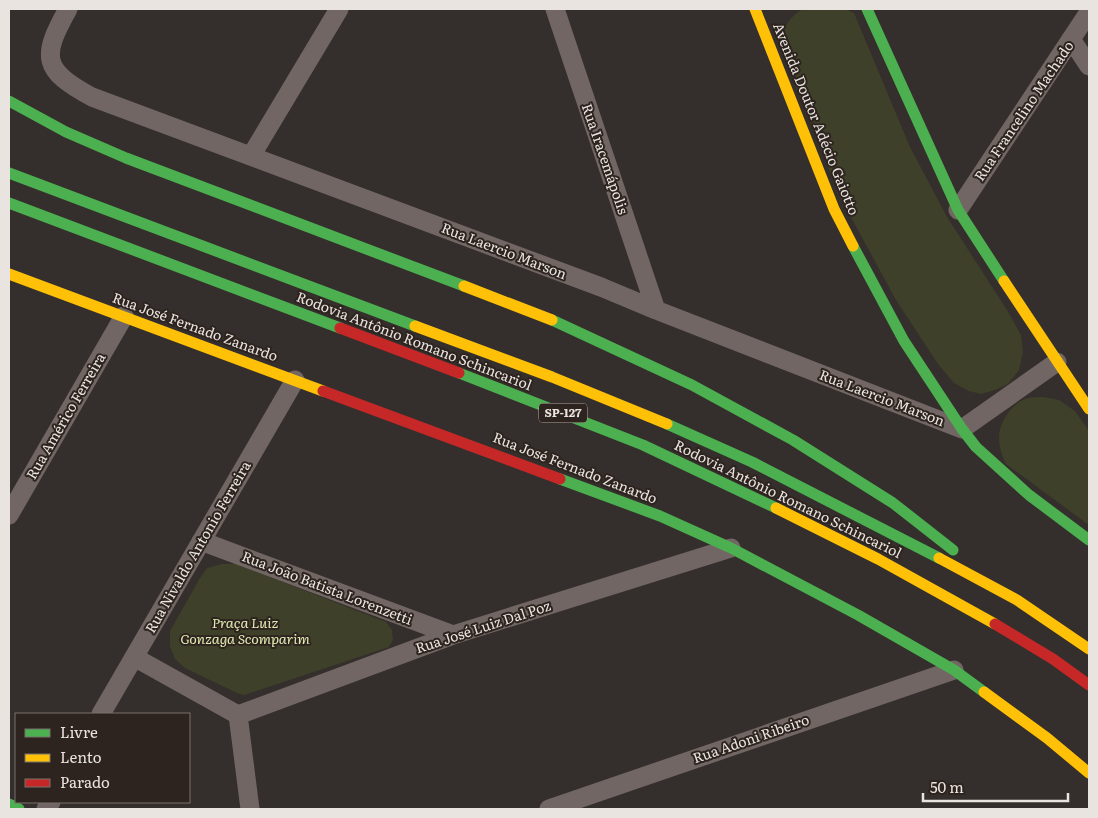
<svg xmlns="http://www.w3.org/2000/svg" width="1098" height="818" viewBox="0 0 1098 818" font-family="Literata,serif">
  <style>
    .green { fill: #3e4029 }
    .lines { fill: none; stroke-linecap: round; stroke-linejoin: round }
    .street { stroke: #716663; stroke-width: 19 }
    .fast { stroke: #4caf50; stroke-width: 11 }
    .slow { stroke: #ffc107; stroke-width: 11 }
    .jam { stroke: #c62828; stroke-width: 11 }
    .labels { text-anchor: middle; stroke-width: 4; stroke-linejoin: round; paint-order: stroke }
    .shield { fill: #2d241f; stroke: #b1aaa6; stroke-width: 1 }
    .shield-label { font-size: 12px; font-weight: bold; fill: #eae4e0 }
    .street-label { font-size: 14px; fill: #eae4e0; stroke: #2d241f }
    .park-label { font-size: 14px; font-style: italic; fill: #e1eab1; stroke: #2d241f }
  </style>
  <rect width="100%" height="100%" fill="#342f2c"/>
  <path class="green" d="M803,9H845L854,13L910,147L947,217L1007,310L1021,335L1023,352L1019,370L1008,384L995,390L981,394L969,391L954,383L938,364L896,300L840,197L783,54C781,34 784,20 803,9Z
    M1044,397L1059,400L1075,411L1089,431V525L1006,464C1002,456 999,446 999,437C999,421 1013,402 1028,398C1033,397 1039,397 1044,397Z
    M222,564H236L386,622L392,630L393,640L389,647L244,695L237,693L185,668L175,659L170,646V631L200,578L207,568Z"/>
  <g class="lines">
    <path class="street" d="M68,9C41,57 42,70 92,97L601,287L656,310L962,429L1057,362
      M555,9L656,310
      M1071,39L1089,66
      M251,156L339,9
      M958,210L1089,12
      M9,515L124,316
      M201,541L453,635
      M134,657L238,715L250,809
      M101,714L295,380
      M238,715L453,635L731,548
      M46,809L51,802
      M549,809L954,670"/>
    <path class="fast" d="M867,9L958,210L1004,281
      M9,101L66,132L126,158L464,286
      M9,173L415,326
      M9,203L340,328
      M853,246L904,341L962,429L976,447L1029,495L1089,540
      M552,320L692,385L793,440L893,503L953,550
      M459,373L643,445L776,508
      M667,424L752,462L939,558
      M560,479L660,516L731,548L858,615L954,670L984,692
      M9,804L19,809"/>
    <path class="slow" d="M755,9L834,209L853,246
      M9,274L323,391
      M1004,281L1089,409
      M464,286L552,320
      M415,326L552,377L667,424
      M776,508L878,559L995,624
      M939,558L1017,600L1089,649
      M984,692L1047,738L1089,773"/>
    <path class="jam" d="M340,328L459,373
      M323,391L560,479
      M995,624L1053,659L1089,685"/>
  </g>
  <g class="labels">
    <rect class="shield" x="539" y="403.5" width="48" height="19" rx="4"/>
    <g class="shield-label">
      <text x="563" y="417">SP-127</text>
    </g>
    <g class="street-label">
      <text transform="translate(1024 111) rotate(-56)" y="5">Rua Francelino Machado</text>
      <text transform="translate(816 119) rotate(68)" y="5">Avenida Doutor Adécio Gaiotto</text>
      <text transform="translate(605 159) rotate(71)" y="5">Rua Iracemápolis</text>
      <text transform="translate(504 251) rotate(21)" y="5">Rua Laercio Marson</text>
      <text transform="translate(195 327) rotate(20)" y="5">Rua José Fernado Zanardo</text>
      <text transform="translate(414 341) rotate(21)" y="5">Rodovia Antônio Romano Schincariol</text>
      <text transform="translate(882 398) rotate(21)" y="5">Rua Laercio Marson</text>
      <text transform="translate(66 416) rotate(-60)" y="5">Rua Américo Ferreira</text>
      <text transform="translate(575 468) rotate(21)" y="5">Rua José Fernado Zanardo</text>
      <text transform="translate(788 499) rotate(26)" y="5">Rodovia Antônio Romano Schincariol</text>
      <text transform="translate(198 547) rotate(-60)" y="5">Rua Nivaldo Antonio Ferreira</text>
      <text transform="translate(327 588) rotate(21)" y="5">Rua João Batista Lorenzetti</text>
      <text transform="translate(483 627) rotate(-18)" y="5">Rua José Luiz Dal Poz</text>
      <text transform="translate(751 739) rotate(-19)" y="5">Rua Adoni Ribeiro</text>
    </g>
    <g class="park-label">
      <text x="245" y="628">Praça Luiz<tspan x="245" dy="16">Gonzaga Scomparim</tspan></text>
    </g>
  </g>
  <rect width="1098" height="818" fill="none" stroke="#eae4e0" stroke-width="20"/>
  <rect x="15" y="713" width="175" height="90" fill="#2d241f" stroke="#79716c"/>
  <rect x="25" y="729" width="25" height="8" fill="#4caf50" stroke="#79716c"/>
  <text x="60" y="738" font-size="15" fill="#eae4e0">Livre</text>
  <rect x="25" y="754" width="25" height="8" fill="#ffc107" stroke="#79716c"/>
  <text x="60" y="763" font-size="15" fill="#eae4e0">Lento</text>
  <rect x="25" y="779" width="25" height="8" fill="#c62828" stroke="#79716c"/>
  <text x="60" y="788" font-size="15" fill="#eae4e0">Parado</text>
  <path d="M923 793v8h145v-8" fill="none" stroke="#eae4e0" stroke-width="2.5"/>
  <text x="930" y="793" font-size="15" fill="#eae4e0" stroke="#2d241f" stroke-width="4" paint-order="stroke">50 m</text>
</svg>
